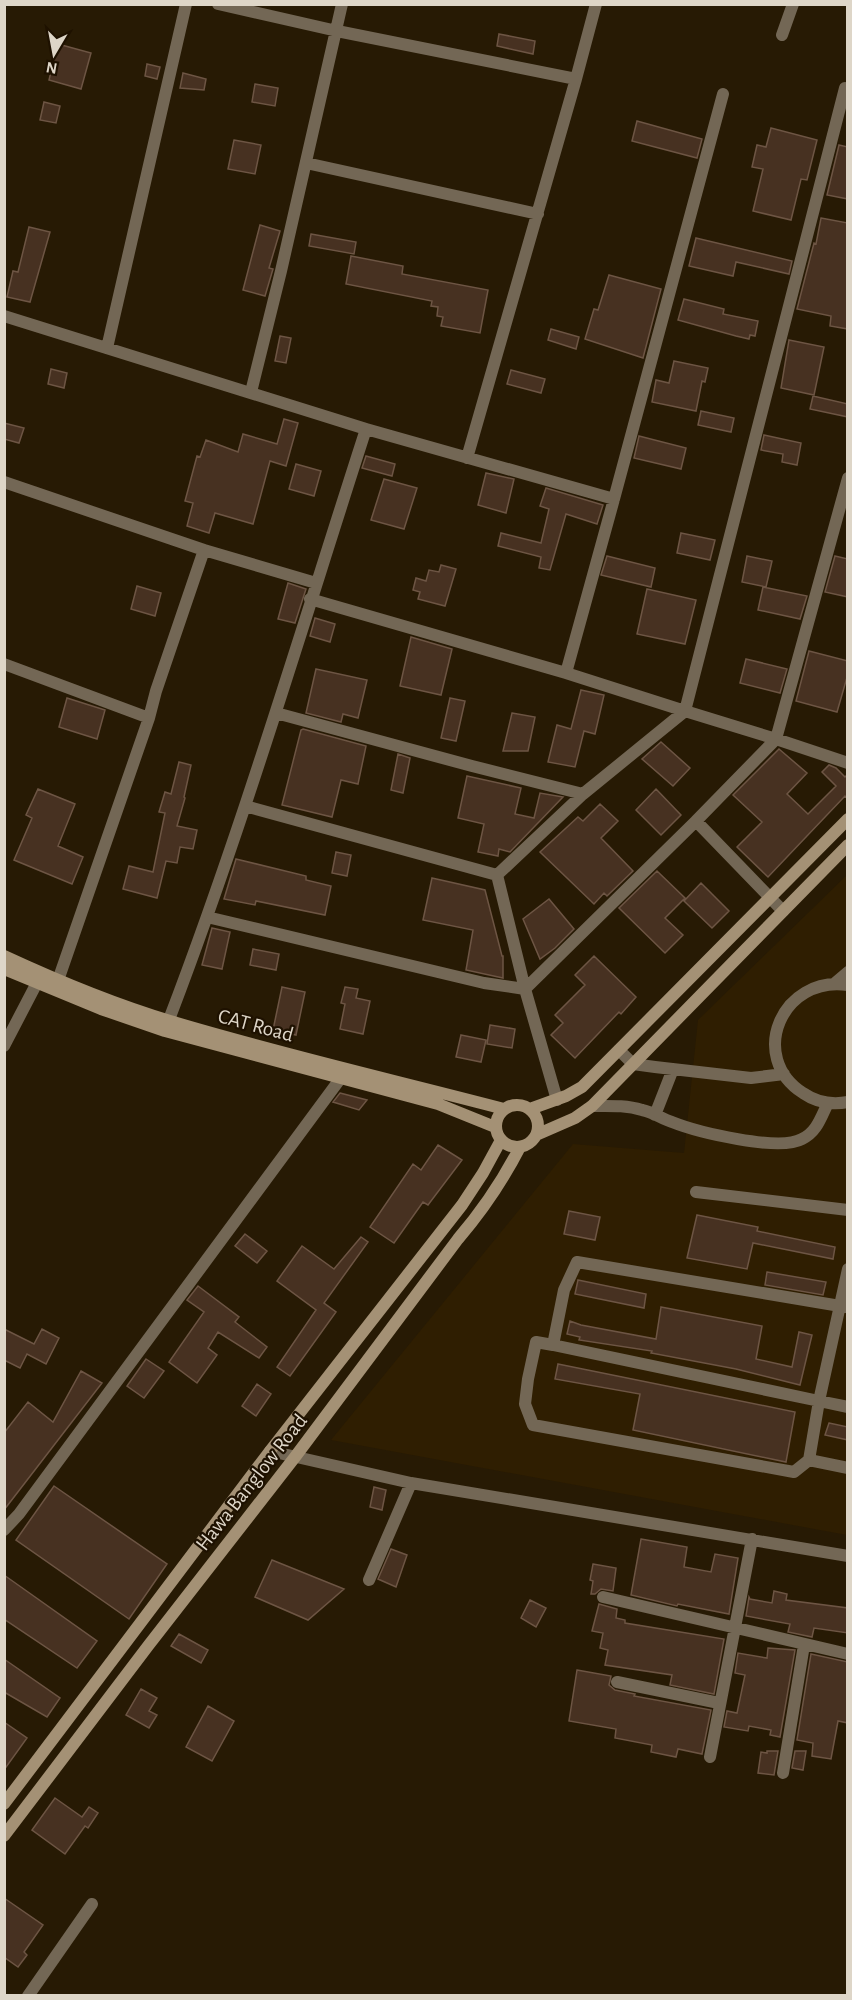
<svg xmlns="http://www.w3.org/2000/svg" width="852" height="2000" viewBox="0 0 852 2000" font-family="'Alegreya Sans',sans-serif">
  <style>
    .built { fill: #2f1e01 }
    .building { fill: #473121; stroke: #6d5544; stroke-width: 1.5 }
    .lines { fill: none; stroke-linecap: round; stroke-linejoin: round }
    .street { stroke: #736755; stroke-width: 12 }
    .secondary { stroke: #a49175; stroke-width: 12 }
    .labels { text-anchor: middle; stroke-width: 4.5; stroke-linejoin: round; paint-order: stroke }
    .street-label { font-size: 21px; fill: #ded6c8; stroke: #1e1100 }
  </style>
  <rect width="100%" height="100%" fill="#271a04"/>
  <path class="built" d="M847,875V1535L331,1440L573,1144L684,1153L698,1020Z"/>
  <path class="building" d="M499,34L535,41L533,54L497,46Z
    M58,44L91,53L81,89L49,80Z
    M147,64L160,67L157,79L145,76Z
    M183,73L206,79L204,90L180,88Z
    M255,84L278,88L275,106L252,102Z
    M44,102L60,106L56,123L40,120Z
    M637,121L702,139L697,158L632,141Z
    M771,128L817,140L807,180L801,179L791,220L753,211L763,169L752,167L757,145L766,147Z
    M234,140L261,145L255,174L228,169Z
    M839,145L848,147V199L827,195Z
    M821,218L848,223V329L830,326L831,316L797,309L814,243L816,244Z
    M260,225L280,231L269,268L273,269L265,296L243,290Z
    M29,227L50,232L30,302L7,297L13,271L18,272Z
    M311,234L356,242L354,254L309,246Z
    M696,238L792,261L789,274L736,262L733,276L689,266Z
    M351,256L403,266L402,274L488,290L480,333L441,326L443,317L437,316L438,307L431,306L432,301L346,284Z
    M609,275L661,289L643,358L585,339L594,309L598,310Z
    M684,299L724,309L723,314L758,321L755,336L750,335L749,339L736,336L678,320Z
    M551,329L579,337L576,349L548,340Z
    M280,336L291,338L286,363L275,361Z
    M789,340L824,347L814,395L781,388Z
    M674,361L708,368L705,382L702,381L696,411L652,402L656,380L669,383Z
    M51,369L67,373L64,388L48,384Z
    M511,370L545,379L541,393L507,384Z
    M813,396L848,404V417L810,409Z
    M701,411L734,418L731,432L698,425Z
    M284,419L298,423L286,466L270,461L253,524L215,513L209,533L187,526L193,503L185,501L197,456L200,457L206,440L238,452L243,434L277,444Z
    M4,423L24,428L19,443L4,439Z
    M764,435L801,443L797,465L782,462L783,454L761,450Z
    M639,436L686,448L681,469L634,458Z
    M366,456L395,464L392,476L362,468Z
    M296,464L321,471L314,496L289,489Z
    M486,473L514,479L506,513L478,505Z
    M384,479L417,488L404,529L371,520Z
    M546,488L603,505L597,524L566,514L550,570L539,568L541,557L498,546L501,533L541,543L549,509L540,506Z
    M681,533L715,540L710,560L677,553Z
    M607,556L655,568L651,587L601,575Z
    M747,556L772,561L766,587L742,582Z
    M835,556L848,559V597L825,592Z
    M441,565L456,569L445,606L418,599L420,592L413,590L416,578L426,581L429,570L439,572Z
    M288,583L306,589L295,623L278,619Z
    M137,586L161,593L155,616L131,609Z
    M763,587L807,596L800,619L758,610Z
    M647,589L696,600L685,644L637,634Z
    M315,618L335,624L330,642L310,636Z
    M411,637L452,649L441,695L400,686Z
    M809,651L848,661V674L837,712L796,701Z
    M746,659L787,669L780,693L740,683Z
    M316,669L367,680L358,718L343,714L341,722L306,713Z
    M581,690L604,695L595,734L584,731L575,767L548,762L557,725L571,729Z
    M67,698L105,710L97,739L59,727Z
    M450,698L465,701L456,741L441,738Z
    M512,713L535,717L528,751H503Z
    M303,729L366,746L358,784L341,780L332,817L282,805L301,730Z
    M661,742L690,768L673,786L642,759Z
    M779,749L807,773L787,794L808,814L836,786L822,772L829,765L836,768L845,777L848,774V799L845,796L768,877L737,847L762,822L733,795Z
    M398,754L410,758L403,793L391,790Z
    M179,762L191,765L184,797L185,798L177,826L197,830L193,849L180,847L177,863L166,861L157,898L123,889L129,866L153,872L165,813L159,812L165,792L171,794Z
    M467,776L521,788L515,814L534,818L540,793L563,797L510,852L499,849L498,856L478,852L484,824L458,818Z
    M38,789L75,804L58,846L83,857L72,884L14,860L32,818L26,815Z
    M656,789L681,815L661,835L636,810Z
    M600,804L618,821L601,838L633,871L607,896L604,893L594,904L540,852L578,817L583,821Z
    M336,852L351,855L347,876L332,873Z
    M236,859L306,876V880L331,886L325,915L256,901L255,905L224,899Z
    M657,871L685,898L665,918L683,935L665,953L619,908Z
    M432,878L485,890L502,956H503V978L466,970L473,930L423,920Z
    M701,883L729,911L712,928L684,901Z
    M549,899L574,929L555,948L540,959L523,919Z
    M212,928L230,932L222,969L202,965Z
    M253,949L279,954L276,970L250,965Z
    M594,956L636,997L621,1014L619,1012L575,1058L551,1035L563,1023L555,1015L585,985L575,975Z
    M282,987L305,992L296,1035L273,1030Z
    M345,987L358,989L356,998L370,1001L363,1034L340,1029L345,1004L341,1003Z
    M490,1025L515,1029L512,1048L487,1044Z
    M461,1035L486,1040L481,1062L456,1057Z
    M340,1093L367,1100L359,1110L333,1102Z
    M438,1145L462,1160L428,1205L423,1202L394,1243L370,1227L413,1164L421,1170Z
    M569,1211L600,1217L595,1240L564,1234Z
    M697,1215L758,1227L757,1231L835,1247L833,1259L753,1243L747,1269L687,1258Z
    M245,1234L267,1251L257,1263L235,1246Z
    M361,1237L368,1242L324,1303L336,1312L290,1376L277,1367L316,1310L277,1281L302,1246L334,1269Z
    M767,1272L826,1282L823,1295L765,1285Z
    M578,1280L646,1294L644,1308L575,1294Z
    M198,1286L239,1317L235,1322L267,1347L259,1358L218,1332L208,1348L217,1355L197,1383L169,1362L204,1312L187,1300Z
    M661,1307L762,1326L756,1359L792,1367L799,1332L812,1335L800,1385L736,1369L651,1353L652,1351L579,1340L580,1337L567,1334L570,1321L581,1325L656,1339Z
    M4,1329L34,1344L42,1329L59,1338L46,1364L27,1354L20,1368L4,1360Z
    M146,1359L164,1371L144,1398L127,1386Z
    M558,1364L795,1412L786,1462L633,1430L640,1394L555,1379Z
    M81,1371L102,1383L4,1510V1433L28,1402L53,1422Z
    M257,1384L271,1394L256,1416L242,1406Z
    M829,1423L848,1427V1440L825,1435Z
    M54,1486L167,1564L129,1619L16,1540Z
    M374,1487L386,1490L382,1510L370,1507Z
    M641,1539L687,1547L684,1567L711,1572L715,1554L738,1558L729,1614L678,1604L677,1606L631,1595Z
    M391,1549L407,1555L396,1587L378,1579Z
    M272,1560L344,1589L308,1620L255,1597Z
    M593,1564L616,1568L613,1591L601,1589L595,1594H591L593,1581L590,1580Z
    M4,1575L97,1641L77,1668L4,1619Z
    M774,1591L787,1594L786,1600L848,1608V1633L814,1628L812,1637L788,1632L790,1624L746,1616L749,1597L750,1599L772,1603Z
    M530,1600L546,1608L536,1627L521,1618Z
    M599,1604L617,1609L616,1618L625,1620V1623L724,1639L714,1694L670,1685L672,1675L605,1665L608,1650L600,1648L603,1633L592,1631Z
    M179,1634L208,1650L201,1663L171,1646Z
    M768,1648L795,1650L780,1737L770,1735L771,1730L749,1726L748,1731L724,1727L727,1711L737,1713L745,1675L735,1673L738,1653L767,1658Z
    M811,1654L848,1662V1723L838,1721L831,1759L812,1756L813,1743L797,1740Z
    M4,1659L60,1698L47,1717L4,1692Z
    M577,1670L611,1676L609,1685L615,1690L635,1694L634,1696L711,1710L702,1754L678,1749L676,1757L651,1752L652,1745L615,1738L616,1729L569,1721Z
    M141,1689L157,1698L149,1711L157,1715L149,1728L126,1715Z
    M208,1706L234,1721L212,1761L186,1747Z
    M4,1722L27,1738L4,1770Z
    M767,1751H778L774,1775L758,1773L761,1752L767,1753Z
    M795,1751H806L803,1770L792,1768Z
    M55,1798L82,1817L89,1807L98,1813L88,1828L85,1826L65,1854L32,1830Z
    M4,1898L43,1925L24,1952L27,1955L18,1967L4,1957Z"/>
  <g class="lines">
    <path class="street" d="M218,4L337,31L576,79L596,4
      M782,35L793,4
      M306,163L538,214
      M4,316L366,429
      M107,348L186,4
      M251,392L281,271L342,4
      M467,458L576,79
      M848,478L776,739L848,763
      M4,482L204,550L316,583
      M614,499L566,673L685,711L845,88
      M310,599L566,673
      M4,664L149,718
      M276,713L472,766L583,794
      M245,806L497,875
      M207,917L484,983L525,989L696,821L783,911
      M835,983L848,972
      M848,985C782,975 747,1057 803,1093C816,1102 832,1105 848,1102
      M55,989L149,718L156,691L204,550
      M165,1030C241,833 301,630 366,429L614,499L723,94
      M4,1046L41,975
      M619,1050L633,1064L655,1067L751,1078L784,1074
      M557,1100L525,989L497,875L583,794L685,711L776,739L696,821
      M592,1106C609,1106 626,1105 642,1110C653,1112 662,1119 672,1122C697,1132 779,1152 802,1139C817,1132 821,1117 828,1103
      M655,1115L673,1069
      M696,1192L848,1210
      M848,1269L819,1401L809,1460L794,1472L533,1425L525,1404L528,1379L536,1342L553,1345L819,1401L848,1407
      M553,1345L564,1290L577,1262L846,1307
      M270,1451L411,1483L848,1556
      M809,1460L848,1468
      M4,1530L19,1514L346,1071
      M369,1580L411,1483
      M603,1597L848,1654
      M617,1682L719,1703
      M710,1757L752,1539
      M783,1773L804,1645
      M28,1996L92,1904"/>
    <path class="secondary" d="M4,956C58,981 113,1004 170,1021C280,1054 393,1080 504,1109
      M4,969L101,1009L165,1031L438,1104L495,1127
      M496 1126a21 21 0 1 1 42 0a21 21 0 1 1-42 0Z
      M530,1109L566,1096L582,1087L848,819
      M536,1135L575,1118L592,1106L848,845
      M4,1804L270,1451L462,1205L483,1173L501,1140
      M4,1836L148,1646L295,1457L458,1239C483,1210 503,1180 520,1147"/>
  </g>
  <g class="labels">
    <g class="street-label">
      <text transform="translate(256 1025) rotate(15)" y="7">CAT Road</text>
      <text transform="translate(251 1482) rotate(-52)" y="7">Hawa Banglow Road</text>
    </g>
  </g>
  <rect width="852" height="2000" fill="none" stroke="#ded6c8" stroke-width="12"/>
  <g transform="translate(54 54) rotate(190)" stroke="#1e1100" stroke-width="4.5" paint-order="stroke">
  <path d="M0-4.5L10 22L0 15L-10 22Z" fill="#ded6c8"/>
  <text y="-9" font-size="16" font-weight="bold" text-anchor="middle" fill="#ded6c8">N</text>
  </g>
</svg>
